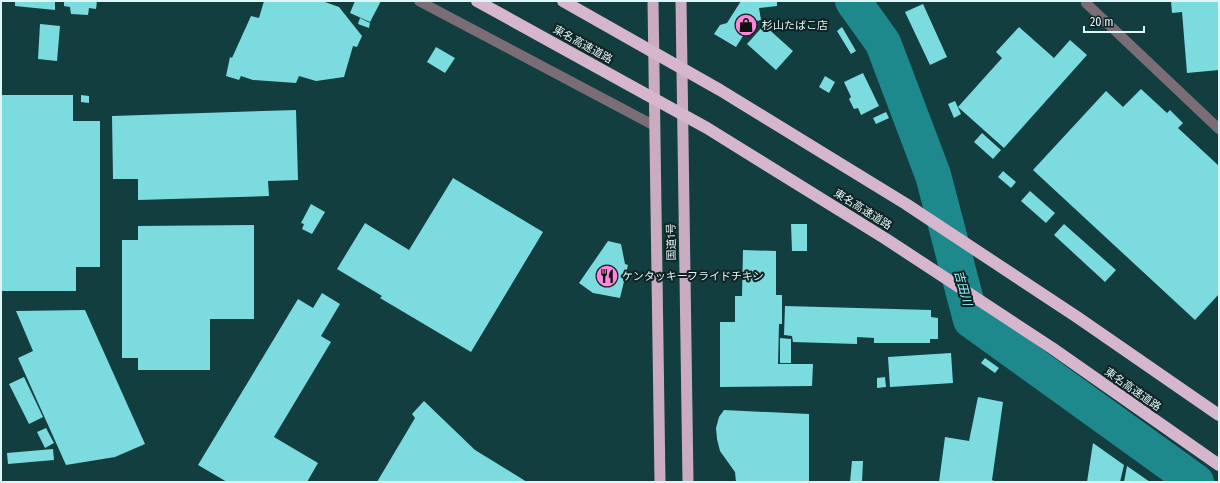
<svg xmlns="http://www.w3.org/2000/svg" width="1220" height="483" viewBox="0 0 1220 483" font-family="'Fira Sans Condensed','Noto Sans JP',sans-serif">
  <style>
    .lines { fill: none; stroke-linecap: round; stroke-linejoin: round }
    .river { stroke: #1e898c; stroke-width: 36 }
    .building { fill: #7bdbde }
    .minor { stroke: #7a6d76; stroke-width: 10 }
    .trunk { stroke: #c9acc0; stroke-width: 11 }
    .motorway-bridge { stroke: #d6b6cc; stroke-width: 12 }
    .labels { text-anchor: middle; stroke-width: 4; stroke-linejoin: round; paint-order: stroke }
    .poi-label { font-size: 11px; fill: #dff6f6; stroke: #102222; text-anchor: start }
    .street-label { font-size: 11px; fill: #dff6f6; stroke: #102222 }
    .water-label { font-size: 12px; font-style: italic; fill: #90f7fa; stroke: #102222 }
  </style>
  <rect width="100%" height="100%" fill="#123e40"/>
  <g class="lines">
    <path class="river" d="M853,1L883,43L933,175L971,320L1196,482"/>
  </g>
  <path class="building" d="M15,1H55V10L15,6Z
    M64,1H97L96,9L89,8L88,15L71,14L70,7L64,6Z
    M264,1H325V2L339,7L362,36L357,47L353,46L344,77L316,81L299,76L296,83L253,80L241,76L239,80L226,76L230,57L232,58L251,16L259,18Z
    M355,1H381L370,22L350,13Z
    M741,1H777V6L759,8L761,20L752,22L736,47L714,34L720,25L727,23Z
    M1171,1H1219V70L1187,73L1182,12L1172,13Z
    M923,4L947,57L930,65L905,12Z
    M360,18L370,23L369,28L358,24Z
    M40,24L60,26L57,61L38,59Z
    M764,25L793,51L776,70L747,44Z
    M842,27L856,51L851,54L837,31Z
    M1019,27L1054,58L1070,40L1087,55L1004,148L958,107L1002,58L996,52Z
    M436,47L455,58L445,73L427,62Z
    M863,73L879,106L861,115L858,108L854,109L849,99L851,97L844,82Z
    M825,76L835,82L829,93L819,87Z
    M1141,89L1167,113L1170,110L1183,123L1178,128L1219,166V294L1195,320L1033,170L1106,91L1123,107Z
    M1,95H73V121H100V267H76V291H1Z
    M81,95L89,96V103L81,102Z
    M955,101L961,114L954,118L948,104Z
    M296,110L298,180L268,181L269,196L138,200V179H113L112,116Z
    M886,112L889,118L876,124L873,118Z
    M982,133L1001,150L993,159L974,142Z
    M1003,171L1016,182L1011,188L998,177Z
    M453,178L543,232L471,352L380,298L382,296L337,269L365,223L409,250Z
    M1030,191L1055,213L1046,223L1021,201Z
    M311,204L325,212L312,234L302,229L304,224L301,223Z
    M791,224H807V251H792Z
    M1064,224L1116,270L1105,282L1054,235Z
    M254,225V319H210V370H138V358H122V240H138V226Z
    M608,241L621,244L625,264L628,265L620,298L593,293L579,283Z
    M743,250L776,251V295H782V324H779L778,364H813L812,386L720,387V322H735V296H742Z
    M322,293L340,304L321,336L331,342L274,437L318,463L307,482H227L198,465L298,299L313,308Z
    M785,306L931,310V317L938,318V339H930V343H874V338L857,337V344L793,342L792,336L784,335Z
    M85,310L145,444L115,457L66,465L18,358L33,351L16,311Z
    M780,338L791,339V363H780Z
    M951,353L953,383L890,387L888,357Z
    M985,358L999,368L995,373L981,363Z
    M24,377L43,417L29,424L9,384Z
    M885,377L886,387L877,388V378Z
    M978,397L1003,402L992,480L996,482H939L945,437L969,441Z
    M424,401L475,450L527,482H377L415,418L412,414Z
    M724,410L809,414V482H736L735,472L720,451L717,439L716,428L719,417Z
    M46,428L54,443L45,448L37,432Z
    M1093,443L1124,465L1120,482H1087Z
    M53,449L54,460L8,464L7,453Z
    M852,461H863L862,482H850Z
    M1127,466L1150,482H1124Z"/>
  <g class="lines">
    <path class="minor" d="M419,1L655,126
      M1086,1V3L1219,129"/>
    <path class="trunk" d="M653,1L660,482
      M681,1L688,482"/>
    <path class="motorway-bridge" d="M477,1L707,128L886,239L1052,348L1219,465
      M563,1L720,90L906,204L1077,317L1219,415"/>
  </g>
  <defs>
    <g id="shop-disc" transform="scale(1.15)"><circle r="9.5" fill="#ff85de" stroke="#102222"/><path d="M-5-2.5h2.3a2.7 3.5 0 0 1 5.4 0H5L5.5 6h-11ZM-1.5-2.5h3a1.5 2.3 0 0 0-3 0Z" fill="#111"/></g>
    <g id="restaurant-disc" transform="scale(1.15)"><circle r="9.5" fill="#ff85de" stroke="#102222"/><path d="M-5-6h1v4h1v-4h1v4h1v-4h1v5L-1.5 .5V6h-2V.5L-5-1ZM5-6V6H3V1.5H1.5Q1.5-4 5-6Z" fill="#111"/></g>
  </defs>
  <g fill-rule="evenodd">
    <use href="#shop-disc" x="746" y="25"/>
    <use href="#restaurant-disc" x="607" y="276"/>
  </g>
  <g class="labels">
    <g class="poi-label">
      <text x="762" y="29">杉山たばこ店</text>
      <text x="622" y="280">ケンタッキーフライドチキン</text>
    </g>
    <g class="street-label">
      <text transform="translate(583 44) rotate(29)" y="4">東名高速道路</text>
      <text transform="translate(863 209) rotate(32)" y="4">東名高速道路</text>
      <text transform="translate(671 242) rotate(-91)" y="4">国道1号</text>
      <text transform="translate(1133 389) rotate(35)" y="4">東名高速道路</text>
    </g>
    <g class="water-label">
      <text transform="translate(963 288) rotate(75)" y="4">吉田川</text>
    </g>
  </g>
  <rect width="1220" height="483" fill="none" stroke="#dff6f6" stroke-width="4"/>
  <path d="M1084 26v6h60v-6" fill="none" stroke="#dff6f6" stroke-width="2"/>
  <text x="1090" y="26" font-size="12" fill="#dff6f6" stroke="#102222" stroke-width="3" paint-order="stroke">20 m</text>
</svg>
